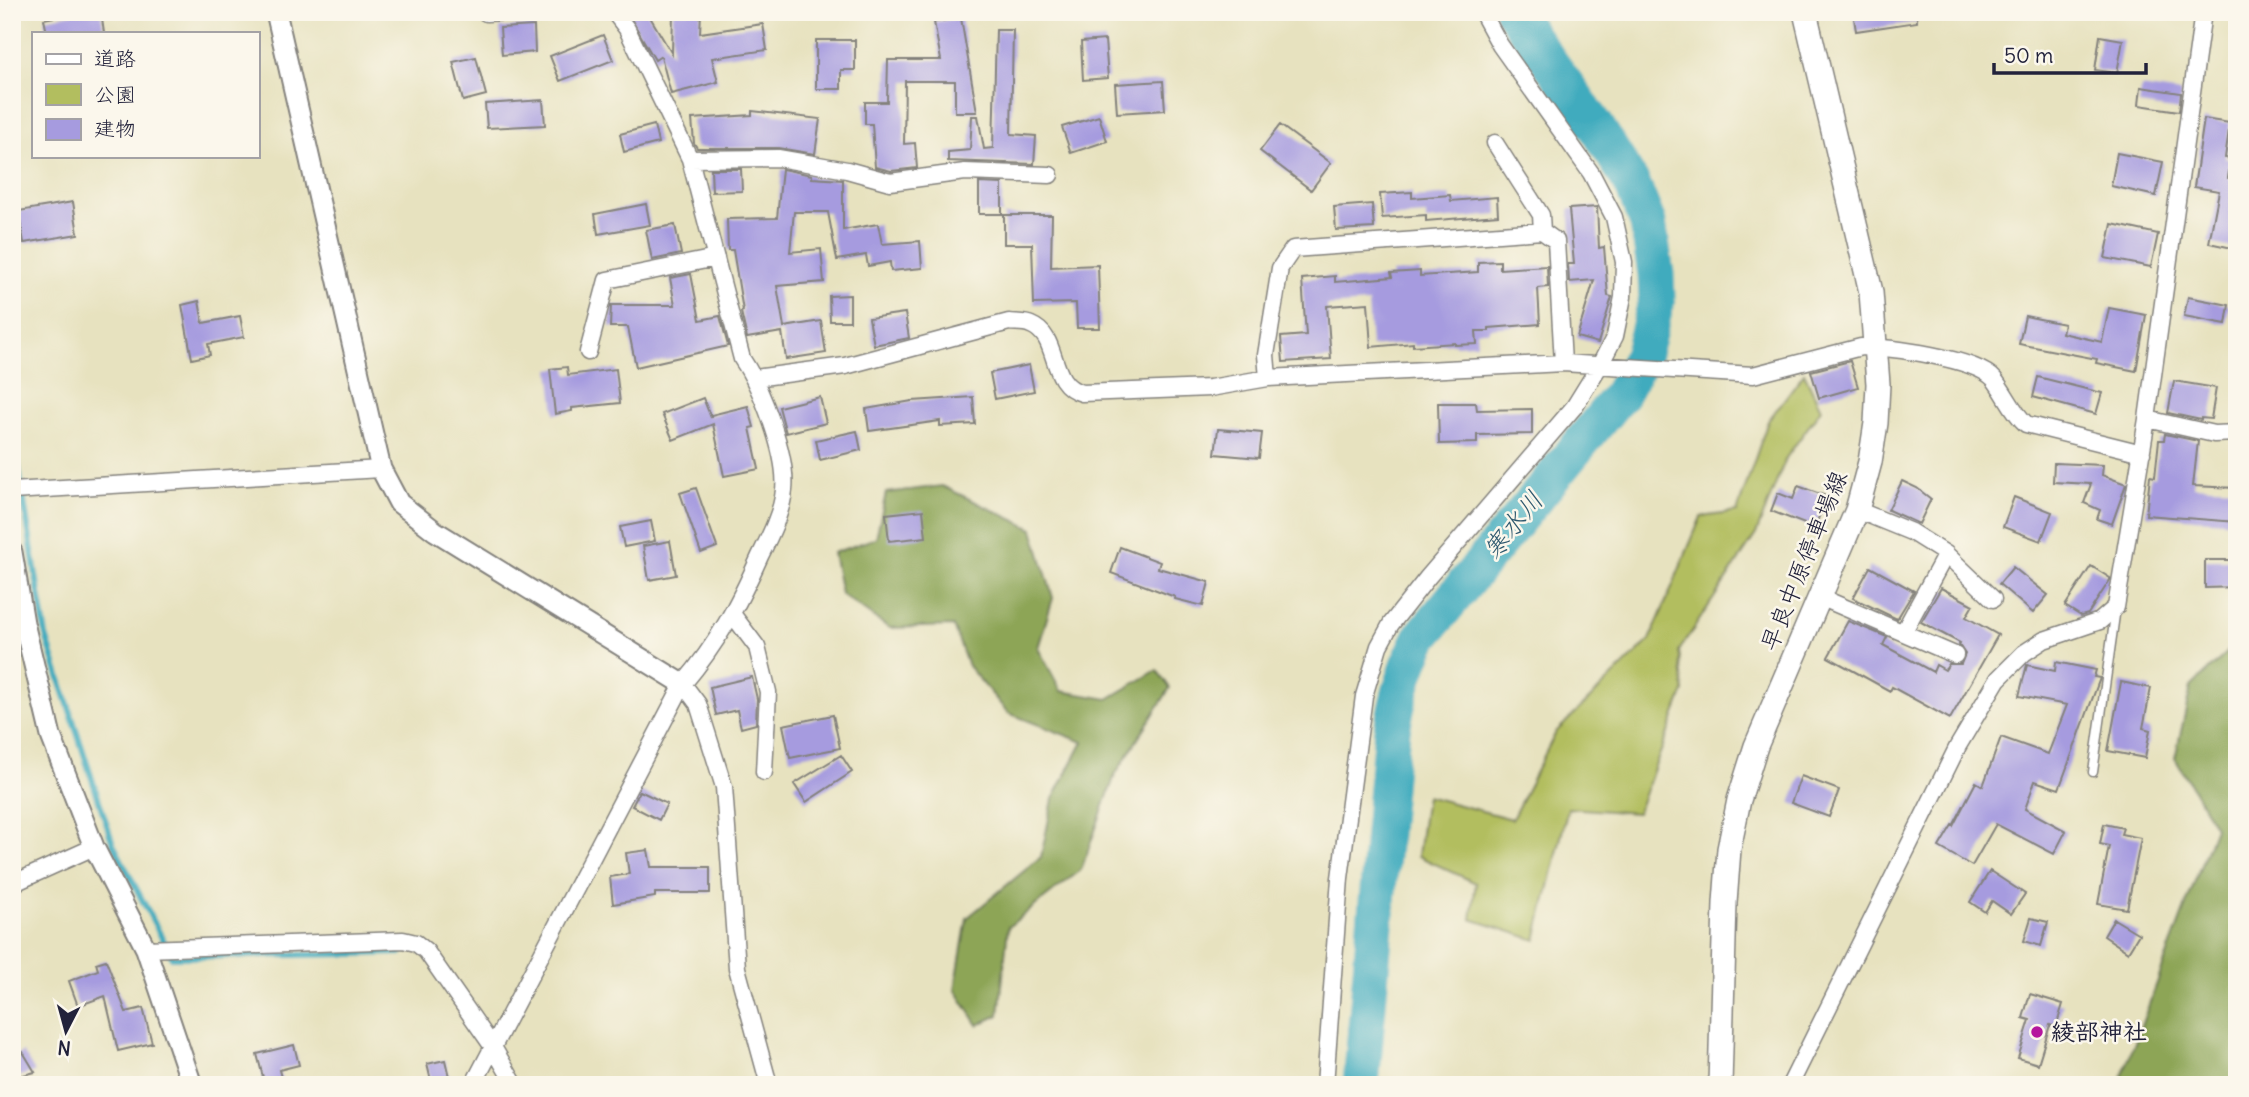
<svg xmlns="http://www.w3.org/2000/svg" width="2249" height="1097" viewBox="0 0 2249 1097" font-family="Delius,'Klee One',sans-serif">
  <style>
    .green { fill: #b2be5f; stroke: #6a704d; stroke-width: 2 }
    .forest { fill: #8da556; stroke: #586448; stroke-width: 2 }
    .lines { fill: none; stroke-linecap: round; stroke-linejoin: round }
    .stream { stroke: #3fabbe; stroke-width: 6 }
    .river { stroke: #3fabbe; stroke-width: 37 }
    .building { fill: #a69bdf }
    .service-casing { stroke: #84827d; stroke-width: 11 }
    .minor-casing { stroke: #84827d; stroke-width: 19 }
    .tertiary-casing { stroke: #84827d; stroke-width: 23 }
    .secondary-casing { stroke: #84827d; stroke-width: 26 }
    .service { stroke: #fff; stroke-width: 8 }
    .minor { stroke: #fff; stroke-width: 16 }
    .tertiary { stroke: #fff; stroke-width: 19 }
    .secondary { stroke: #fff; stroke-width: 23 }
    .poi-dot { fill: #b5179e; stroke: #fbf7ec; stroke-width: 2.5 }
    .labels { text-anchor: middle; stroke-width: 5; stroke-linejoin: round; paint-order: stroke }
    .street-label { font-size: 24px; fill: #22223b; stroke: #fbf7ec }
    .poi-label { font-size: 24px; font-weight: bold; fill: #22223b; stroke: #fbf7ec; text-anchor: start }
    .water-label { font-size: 26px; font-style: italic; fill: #2e596f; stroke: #fbf7ec }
  </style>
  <rect width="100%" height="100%" fill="#fbf7ec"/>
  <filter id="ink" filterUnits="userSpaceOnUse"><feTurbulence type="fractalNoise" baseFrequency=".0143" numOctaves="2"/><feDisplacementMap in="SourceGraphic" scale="14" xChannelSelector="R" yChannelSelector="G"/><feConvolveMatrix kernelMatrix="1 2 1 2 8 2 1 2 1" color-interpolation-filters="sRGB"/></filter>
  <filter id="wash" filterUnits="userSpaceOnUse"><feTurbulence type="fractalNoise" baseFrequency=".00686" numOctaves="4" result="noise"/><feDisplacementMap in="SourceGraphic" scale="28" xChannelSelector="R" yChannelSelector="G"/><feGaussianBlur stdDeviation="1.57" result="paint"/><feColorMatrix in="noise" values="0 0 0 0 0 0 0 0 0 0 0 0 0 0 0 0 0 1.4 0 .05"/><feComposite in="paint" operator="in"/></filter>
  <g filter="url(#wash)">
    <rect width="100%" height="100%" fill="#e7e2bf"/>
    <path class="green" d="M1804,373L1821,409L1786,458L1756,534L1679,651L1684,691L1637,813L1568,808L1536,940L1471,919L1476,883L1418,856L1426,796L1512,819L1556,732L1650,640L1701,517L1737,512L1768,421Z"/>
    <path class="forest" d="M942,486L1033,529L1053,598L1038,648L1061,691L1108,699L1157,670L1170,688L1115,775L1081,870L1008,927L999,1015L978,1025L955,989L967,918L1041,857L1053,799L1083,742L1008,713L968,666L953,626L889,628L841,594L833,553L876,538L886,493Z
      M2237,643V1085H2119L2215,827L2175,758L2191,687Z"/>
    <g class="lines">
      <path class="stream" d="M12,429L46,636L113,844L172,957L400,953"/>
      <path class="river" d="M1361,1085L1392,730C1398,696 1406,666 1422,636L1621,394L1642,356L1657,299L1656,274L1648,223L1632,184L1596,126L1513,12"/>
    </g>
    <g id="blocks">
      <path class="building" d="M80,12H101L104,33H47L44,19Z
        M627,12H647L672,54L673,12H701L700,33L763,24L767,50L712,58L718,82L671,94L661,56L655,60Z
        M1853,12H1917V22L1856,31Z
        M961,18L977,112H955V81H905L904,144L915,143L917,168L891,171L875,167L872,124H865V102H887L888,60H941L934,22Z
        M534,26L535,52L502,55L500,28Z
        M996,30H1013L1011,134L1036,136L1034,164L948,161V152L970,150L972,116H978L984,149L993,148Z
        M603,35L613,60L560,81L550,56Z
        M2100,36L2123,40L2117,73L2095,70Z
        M816,40H855V70H841V89H816Z
        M1105,40L1108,78L1083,80L1081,42Z
        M476,57L486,95L463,101L453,62Z
        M1163,81L1165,110L1117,113L1115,84Z
        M2141,87L2181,93L2179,111L2139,105Z
        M543,100L545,125L487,128L485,104Z
        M752,111L820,119L815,154L778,148H697L694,143L692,119L752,115Z
        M1099,116L1107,141L1071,153L1062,127Z
        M2204,119L2230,123L2225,158L2231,159L2228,178L2237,180V249L2209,243L2219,191L2194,187Z
        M654,125L658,143L624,152L620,134Z
        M1280,125L1331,163L1311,190L1260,151Z
        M2117,153L2163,162L2156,196L2111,186Z
        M711,169H741L742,191L712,192Z
        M782,169L812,175V178L843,180V230L878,224L882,244L920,241L922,268L891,271L890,262L868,266L866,255L837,260L828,212H794L790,252L821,249L824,282L777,286L784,327L821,321L826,353L786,359L782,332L747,338L741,312L743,311L733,250H728L727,219L777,218Z
        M979,183L1002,184V214H979Z
        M1412,192V198L1450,195L1451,201L1497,197L1498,215L1426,221V215L1382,218L1380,194Z
        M73,202L78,234L24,243L19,211Z
        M646,204L650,225L598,234L595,214Z
        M1372,204L1374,228L1336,230L1334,207Z
        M1597,207L1599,248L1604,247L1608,296L1612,297L1598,343L1577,337L1594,280L1569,282L1568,264H1574L1569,209Z
        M1004,215H1052L1051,267L1098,265L1100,328H1077L1076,303L1034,304L1032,244H1004Z
        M2112,224L2158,234L2151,267L2105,258Z
        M675,225L681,254L652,260L646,230Z
        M1500,261V269L1547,266L1548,287L1538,288L1540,324L1489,328V331H1476L1477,344L1455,345V343L1413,346V343L1371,347L1368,303L1327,306L1331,359L1283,362L1281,337L1306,335L1302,279L1335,276V282L1392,277L1391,273L1420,271V276L1478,272V262Z
        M691,274L700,320L720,316L728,346L636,367L628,327H610L611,305H675L670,278Z
        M850,295V321H830L829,296Z
        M2188,297L2229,305L2226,324L2184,316Z
        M199,301L203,323L240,316L244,337L208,344L210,355L192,359L182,305Z
        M2109,308L2146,315L2136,371L2096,363L2097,359L2019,344L2025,316L2064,324L2062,333L2102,342Z
        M905,313L909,338L874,345L869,318Z
        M1850,361L1858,387L1819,398L1811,371Z
        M1029,365L1034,391L995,399L990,373Z
        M567,367L568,375L616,369L620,403L572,408V411L555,414L550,369Z
        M2038,377L2102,393L2096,414L2033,397Z
        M2174,381L2216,388L2211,419L2201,418V420L2168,413Z
        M820,397L826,423L786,433L779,407Z
        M973,397L975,424L940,426V421L869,431L866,409L912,401Z
        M703,398L711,418V415L748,406L754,427L750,428L759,469L724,476L713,424L673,440L662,414Z
        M1438,403H1476L1477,410L1532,409V434L1477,435V443L1439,444Z
        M1218,429L1262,433L1259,458L1215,454Z
        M857,431L861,450L820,460L816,440Z
        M2165,434L2198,441L2193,486L2237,488V522L2146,515L2150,476L2155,477L2159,440H2164Z
        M2054,463L2103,465L2102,475L2126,484L2112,524L2097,519L2100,510L2084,503L2091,484L2053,482Z
        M1902,481L1917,488L1931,499L1919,524L1888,510Z
        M1798,486L1826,496L1815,528L1771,511L1778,493L1793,499Z
        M696,488L717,547L701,553L680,493Z
        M2014,497L2052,512L2041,541L2003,527Z
        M923,510L926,537L889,541L886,514Z
        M651,521L655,541L624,547L620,527Z
        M670,541L676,575L649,580L643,546Z
        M1120,547L1160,562L1158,568L1209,582L1203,606L1175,599V597L1111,573Z
        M2205,560H2237V587L2205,588Z
        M2091,566L2110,578V580L2088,614L2081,616L2065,606Z
        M1870,567L1914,591L1897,619L1853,598Z
        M2013,567L2048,595L2033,613L1999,584Z
        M1941,588L1973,605L1966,617L1998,635L1950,719L1892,687L1890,691L1828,657L1848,621L1887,637L1883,645L1933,672L1936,665L1945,670L1949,664H1961L1965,654L1959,645L1960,643L1921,622Z
        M2056,662L2096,670L2094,677L2100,678L2059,789L2035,781L2025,809L2066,831L2054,854L1996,824L1972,866L1939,847L1952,825L1953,826L1976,782L1983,786L2001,737L2048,754L2067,705L2019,696L2027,665L2055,671Z
        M752,677L757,699L756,724L741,728L737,710L716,715L710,687Z
        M2121,682L2151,688L2143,728L2150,730L2145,758L2108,751Z
        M833,715L840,748L790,758L783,725Z
        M841,755L852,772L806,802L794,784Z
        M1801,776L1839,790L1829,817L1791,803Z
        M640,791L667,804L659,820L632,806Z
        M2104,824L2123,828L2121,834L2141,838L2127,909L2098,904L2109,846L2100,844Z
        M648,850L651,867H710V893H655V897L613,904L610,877L629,874L626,853Z
        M1990,871L2025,894L2011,914L1992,901L1985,912L1970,902Z
        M2031,918L2048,922L2041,946L2024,941Z
        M2114,919L2139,934L2128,952L2104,936Z
        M106,960L126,1012L143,1008L152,1043L118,1051L105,996L78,1006L69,981L98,970L96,963Z
        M2030,994L2063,1004L2056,1027L2050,1025L2038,1064L2018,1058L2030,1020L2023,1018Z
        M294,1045L299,1065L279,1070L283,1085H265L257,1054Z
        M23,1052L35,1072L12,1078V1058Z
        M445,1060L451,1085H432L427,1064Z"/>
    </g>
  </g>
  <g filter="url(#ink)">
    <use href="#blocks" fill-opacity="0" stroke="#84827d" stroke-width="2"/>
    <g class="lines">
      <g class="service-casing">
        <path id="service" d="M2093,772L2116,608"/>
      </g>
      <g class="minor-casing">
        <path id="minor" d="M486,13L504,12
          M1495,143L1541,215L1542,231
          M690,159L778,158L847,170L890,182L965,172L1050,175
          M588,352L607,280L716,258
          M755,378L845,366L1009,322C1015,323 1025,322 1031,325C1061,337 1047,384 1082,393L1210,388L1268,378L1563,363L1753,375L1861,347C1890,347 1975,358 1994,379C2006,394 2012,411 2026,424L2142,453
          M1268,378L1266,355L1280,268L1293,249L1542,231L1556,241L1563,363
          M2147,419L2214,434L2237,433
          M12,491L381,469
          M1857,510L1911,532L1946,554L1993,599
          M1820,597L1955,655
          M733,615L757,647L768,692L764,772
          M1904,631L1946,554
          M683,684L698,704L724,787L737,968L769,1085
          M12,884L94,847
          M146,949L403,940L416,943L426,951L493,1047L515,1085
          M473,1085L683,684C718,643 738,605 760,556C770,536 782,512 784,490C788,456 761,387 742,359L690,159L627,29L614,12
          M1325,1085L1340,878L1364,696L1379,646L1391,624L1428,577L1574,407L1600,365L1615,336L1623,297L1624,262L1614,217L1591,173L1500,45L1482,12
          M1790,1085L1958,746L1998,679L2024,653L2044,640L2100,621L2116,607L2147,419L2203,12"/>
      </g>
      <g class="tertiary-casing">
        <path id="tertiary" d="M276,12L381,469L399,503L435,531L683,684
          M12,552L24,623L51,736L94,847L146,949L192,1085"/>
      </g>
      <g class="secondary-casing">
        <path id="secondary" d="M1720,1085L1725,903L1729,849L1739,800L1756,746L1857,510L1870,462L1876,423L1878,384L1871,292L1805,12"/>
      </g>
      <use href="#service" class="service"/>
      <use href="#minor" class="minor"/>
      <use href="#tertiary" class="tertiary"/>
      <use href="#secondary" class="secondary"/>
    </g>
  </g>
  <circle class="poi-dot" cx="2037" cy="1032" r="7"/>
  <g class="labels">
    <g class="street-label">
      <text transform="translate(1804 561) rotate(-68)" y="8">早良中原停車場線</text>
    </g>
    <g class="poi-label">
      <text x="2051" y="1040">綾部神社</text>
    </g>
    <g class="water-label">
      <text transform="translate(1513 525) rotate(-51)" y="9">寒水川</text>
    </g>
  </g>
  <rect width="2249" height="1097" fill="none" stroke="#fbf7ec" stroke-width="42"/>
  <rect x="32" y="32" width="228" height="126" fill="#fbf7ec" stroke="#a4a2a5" stroke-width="2"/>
  <rect x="46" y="54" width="35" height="10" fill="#ffffff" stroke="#a4a2a5" stroke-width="2"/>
  <text x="94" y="66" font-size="21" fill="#22223b">道路</text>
  <rect x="46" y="84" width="35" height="21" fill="#b2be5f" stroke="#a4a2a5" stroke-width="2"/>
  <text x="94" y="102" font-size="21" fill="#22223b">公園</text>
  <rect x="46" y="119" width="35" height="21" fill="#a69bdf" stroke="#a4a2a5" stroke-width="2"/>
  <text x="94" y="136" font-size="21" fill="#22223b">建物</text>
  <g transform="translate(66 1031) rotate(186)" stroke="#fbf7ec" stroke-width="5" paint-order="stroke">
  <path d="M0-5L12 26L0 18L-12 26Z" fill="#22223b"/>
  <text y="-10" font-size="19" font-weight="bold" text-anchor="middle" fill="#22223b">N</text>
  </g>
  <path d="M1994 63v10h152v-10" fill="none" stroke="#22223b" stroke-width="3.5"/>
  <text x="2004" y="63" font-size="21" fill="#22223b" stroke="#fbf7ec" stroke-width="5" paint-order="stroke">50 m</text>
</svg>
